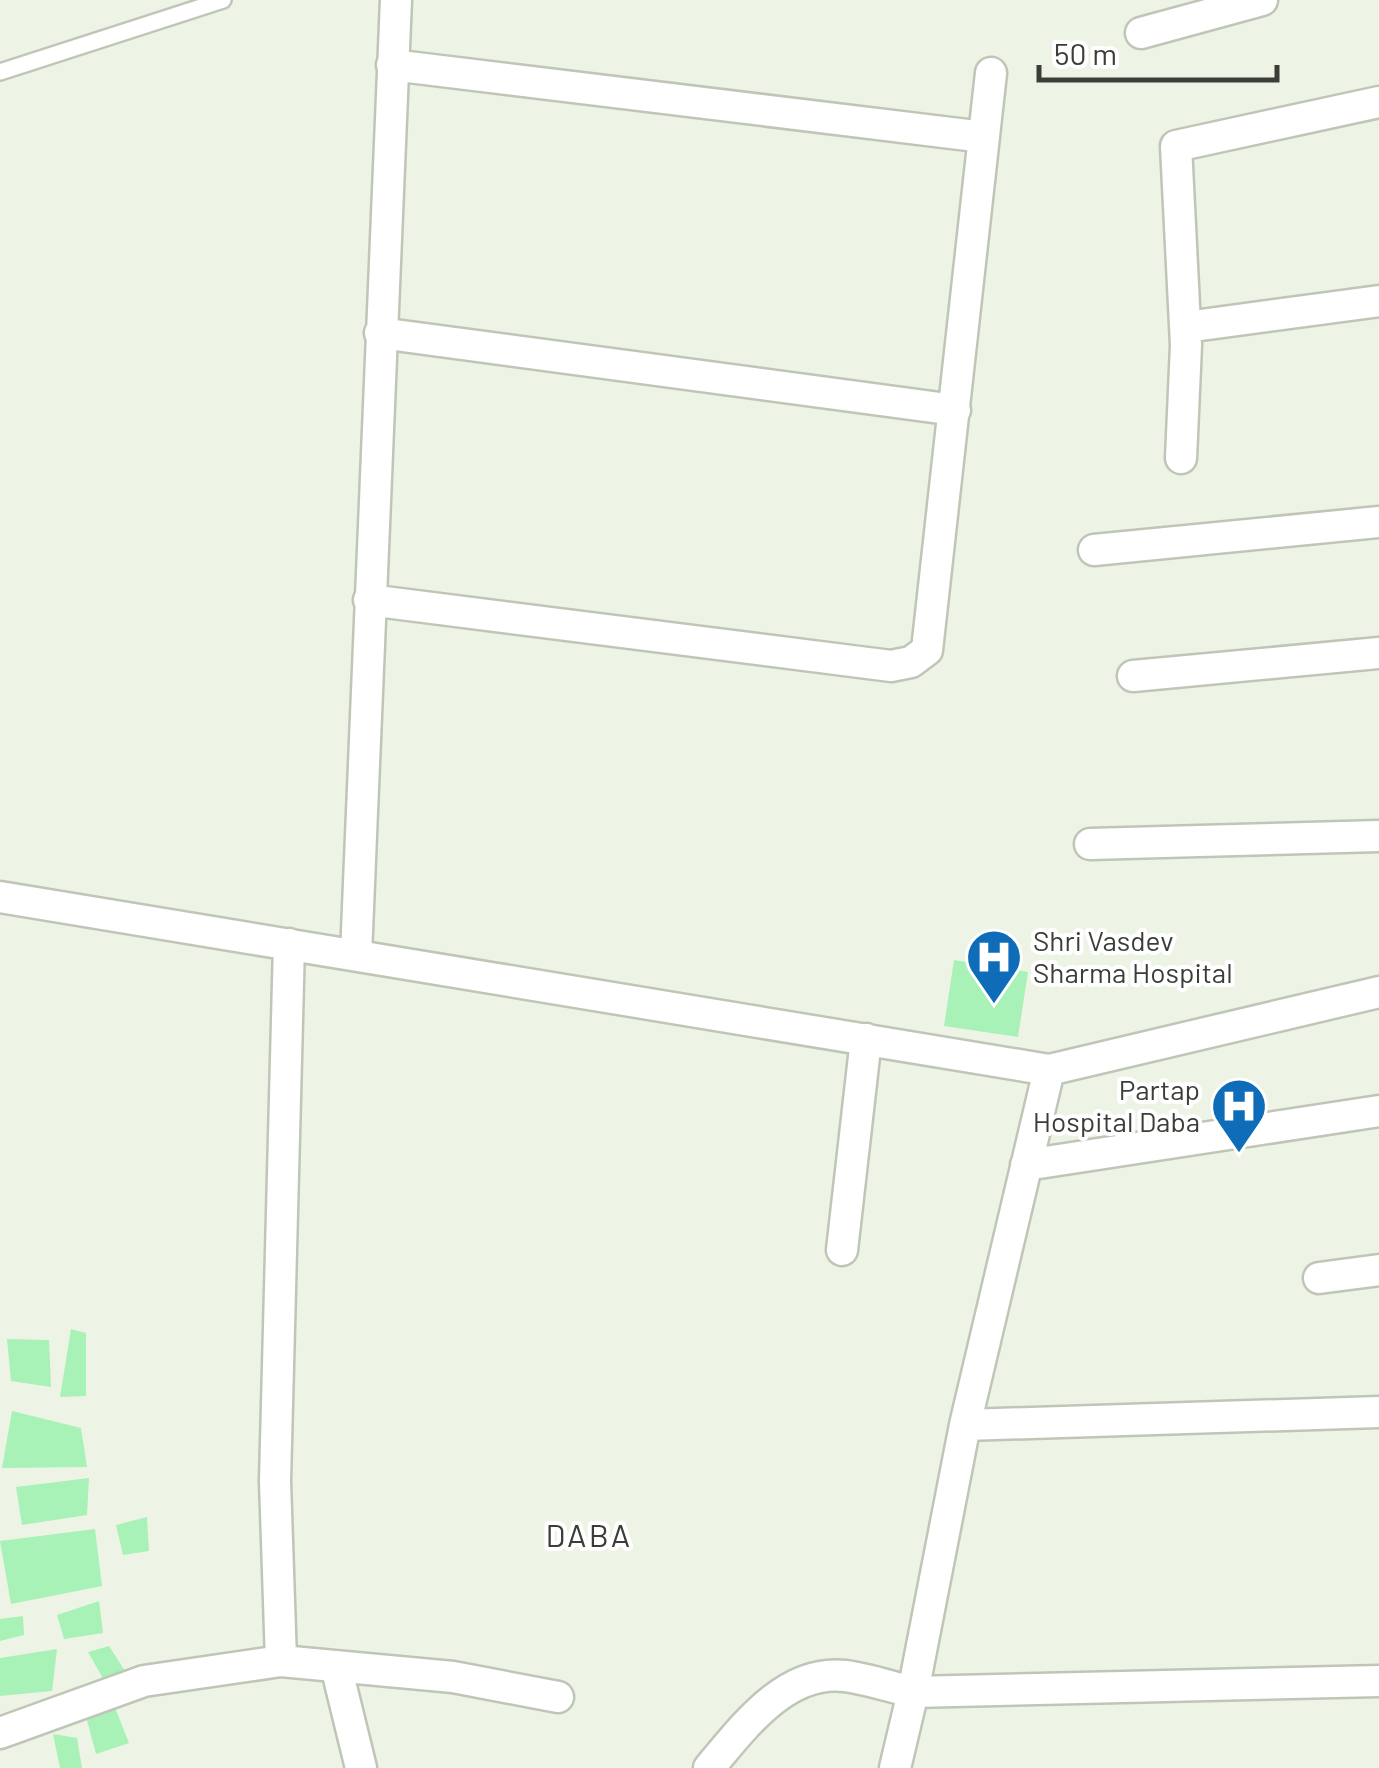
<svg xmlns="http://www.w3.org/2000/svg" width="1379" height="1768" viewBox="0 0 1379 1768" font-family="Barlow,sans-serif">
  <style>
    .building { fill: #a8f1b7 }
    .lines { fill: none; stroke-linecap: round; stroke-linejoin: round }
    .service-casing { stroke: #c0c6b7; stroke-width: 20 }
    .minor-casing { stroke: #c0c6b7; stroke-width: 35 }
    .service { stroke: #fff; stroke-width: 15 }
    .minor { stroke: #fff; stroke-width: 30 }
    .labels { text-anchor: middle; stroke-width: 8; stroke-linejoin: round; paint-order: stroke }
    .poi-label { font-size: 28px; fill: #3b3e38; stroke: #fff; text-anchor: start }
    .quarter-label { font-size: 32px; letter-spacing: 2.5px; fill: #3b3e38; stroke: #fff }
  </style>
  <rect width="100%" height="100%" fill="#eef4e5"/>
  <path class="building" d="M954,960L1028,972L1018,1037L944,1026Z
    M71,1329L86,1333V1396L60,1397Z
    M7,1339L49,1340L51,1387L11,1381Z
    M12,1411L81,1428L87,1467L2,1468Z
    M89,1478L87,1515L22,1525L16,1487Z
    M147,1517L149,1551L123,1555L116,1525Z
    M95,1529L102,1586L11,1604L0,1541Z
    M99,1601L103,1633L64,1639L57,1615Z
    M23,1616L24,1635L0,1641V1619Z
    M109,1646L127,1674L105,1682L88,1652Z
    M57,1649L52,1691L0,1696V1658Z
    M114,1705L129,1743L96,1754L84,1709Z
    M53,1734L77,1738L82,1768H60Z"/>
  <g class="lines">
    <g class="service-casing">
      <path id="service" d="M0,72L223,0"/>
    </g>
    <g class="minor-casing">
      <path id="minor" d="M1141,33L1262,0
        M392,65L984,137
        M1186,327L1379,301
        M380,333L955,410
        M1181,458L1186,345L1176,146L1379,102
        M1094,550L1379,522
        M369,600L891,666L911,662L927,650L991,73
        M1133,676L1379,653
        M1090,844L1379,836
        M0,897L1049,1070L1379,992
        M356,955L396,0
        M1026,1165L1379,1111
        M842,1250L866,1039
        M1319,1278L1379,1270
        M965,1425L1379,1412
        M281,1661L275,1481L289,944
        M336,1666L361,1768
        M0,1733L144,1681L281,1661L453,1677L558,1697
        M709,1768C743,1728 785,1669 845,1676C868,1679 891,1687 913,1692L965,1425L1049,1070
        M895,1768L913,1692L1379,1681"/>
    </g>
    <use href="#service" class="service"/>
    <use href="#minor" class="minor"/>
  </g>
  <defs>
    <g id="hospital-pin" transform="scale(2.875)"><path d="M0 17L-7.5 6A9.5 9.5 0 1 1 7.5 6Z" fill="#0f6cb9" stroke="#fff"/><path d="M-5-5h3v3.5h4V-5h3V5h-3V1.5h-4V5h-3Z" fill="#fff"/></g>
  </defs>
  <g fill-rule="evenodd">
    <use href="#hospital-pin" x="994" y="957"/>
    <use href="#hospital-pin" x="1239" y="1106"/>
  </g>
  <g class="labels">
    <g class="poi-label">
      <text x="1033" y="951">Shri Vasdev<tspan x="1033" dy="32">Sharma Hospital</tspan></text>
      <text x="1200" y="1100" text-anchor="end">Partap<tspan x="1200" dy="32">Hospital Daba</tspan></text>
    </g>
    <g class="quarter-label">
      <text x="589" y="1547">DABA</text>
    </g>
  </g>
  <path d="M1039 65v15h238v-15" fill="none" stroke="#3b3e38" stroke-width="5"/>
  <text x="1054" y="65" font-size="30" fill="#3b3e38" stroke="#ffffff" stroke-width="8" paint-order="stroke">50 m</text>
</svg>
